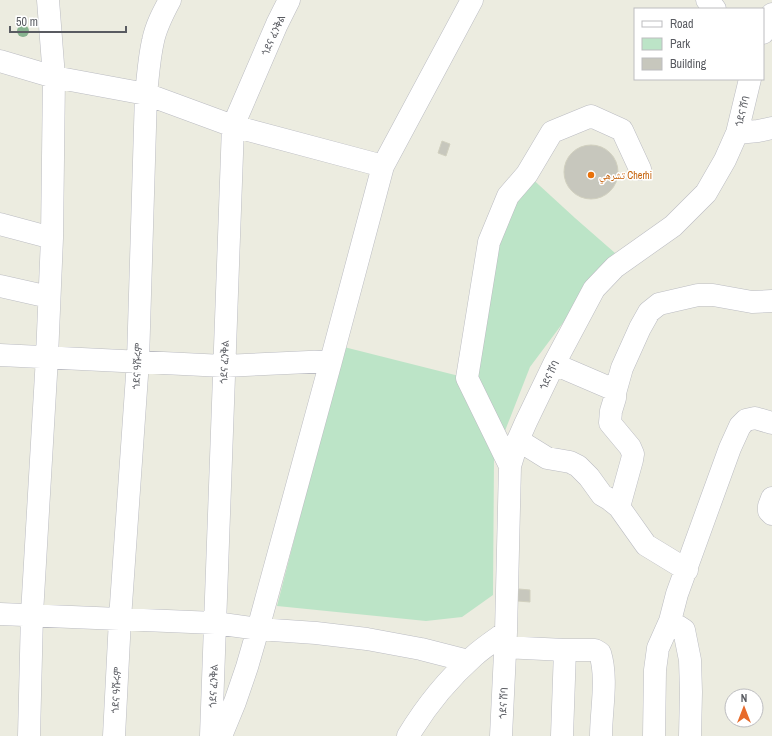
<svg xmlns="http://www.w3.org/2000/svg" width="772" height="736" viewBox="0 0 772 736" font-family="'Archivo Narrow','Noto Naskh Arabic','Noto Sans Ethiopic',sans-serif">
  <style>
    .green { fill: #bce4c7 }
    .building { fill: #c7c7bd; stroke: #d1d0bf }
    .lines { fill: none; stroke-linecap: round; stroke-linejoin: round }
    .minor-casing { stroke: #bbbcc2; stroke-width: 23 }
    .minor { stroke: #fff; stroke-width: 22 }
    .tree { fill: #87b38f }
    .food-dot { fill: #e8710a; stroke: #fff; stroke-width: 1.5 }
    .labels { text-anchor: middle; stroke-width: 3; stroke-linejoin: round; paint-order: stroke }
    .street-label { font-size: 10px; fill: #595b61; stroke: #fff }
    .food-label { font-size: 10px; fill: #c56008; stroke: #fff; text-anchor: start }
  </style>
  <rect width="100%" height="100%" fill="#ecece0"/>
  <path class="green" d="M527,174L575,218L615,253L530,367L494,459L493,595L462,617L426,621L277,606L344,347L467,378L489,242Z"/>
  <path class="building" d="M442,141L450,144L446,156L438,153Z
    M564 172a27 27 0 1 1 54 0a27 27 0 1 1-54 0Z
    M519,589L530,590V602L518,601Z"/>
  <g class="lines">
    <g class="minor-casing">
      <path id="minor" d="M707,0L715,9
        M763,33L772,14
        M0,61L54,77L146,94L233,126L383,166
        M737,133L758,131L772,128
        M0,224L52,238
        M0,286L49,297
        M0,355L224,366L331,361
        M554,364L610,388L615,393
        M518,440L547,458L570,462L578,466L589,477L602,495L609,499L619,507L646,545L687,570
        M510,466L467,378L489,242L508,196L527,174L552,132L591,116L622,130L640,169
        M772,498L769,506V511L772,514
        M619,507L632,460L633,454L630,447L610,423L611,411L615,398V393L622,368L640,328L649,312L659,304L698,295H713L752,302L772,301
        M0,614L215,623L258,629L316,633L367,639L421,649L468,661
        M670,621L684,630L690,660L691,692L690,736
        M505,647L565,650H595L600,653C608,679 601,710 601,736
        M29,736L32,614L47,357L52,238L54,77L48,0
        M114,736L120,619L138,361L146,94C148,77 149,58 153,41C156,26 163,13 170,0
        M211,736L233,126L277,24L289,0
        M221,736L235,702L247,667L258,629L331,361L383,166L472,0
        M408,736C426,706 448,679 474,656C484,647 495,640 506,632
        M501,736L506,632L510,466L518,440L526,422L554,364L594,289L615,267L673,226L706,193L725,160L737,133L750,79
        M562,736L565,650
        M654,736L655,670L658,648L670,621L677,594L710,503L730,448L740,426L746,420L755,418L772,423"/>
    </g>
    <use href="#minor" class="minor"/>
  </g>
  <circle class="tree" cx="23" cy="31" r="6"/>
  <circle class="food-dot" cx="591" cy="175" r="4"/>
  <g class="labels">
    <g class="street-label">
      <text transform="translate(273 35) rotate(-66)" y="4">ጎደና ፈንቅል</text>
      <text transform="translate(742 111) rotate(-76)" y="4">ጎደና ሸባ</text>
      <text transform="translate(224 362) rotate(-88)" y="4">ጎደና ፈንቅል</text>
      <text transform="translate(137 366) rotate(-87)" y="4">ጎደና ዓሹሩም</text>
      <text transform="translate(549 375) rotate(-64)" y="4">ጎደና ሸባ</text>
      <text transform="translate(213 686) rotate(-88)" y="4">ጎደና ፈንቅል</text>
      <text transform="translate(116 690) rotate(-87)" y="4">ጎደና ዓሹሩም</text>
      <text transform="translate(503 703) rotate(-87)" y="4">ጎደና ሸባ</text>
    </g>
    <g class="food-label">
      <text x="599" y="179">تشرهي Cherhi</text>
    </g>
  </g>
  <rect x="634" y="8" width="130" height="72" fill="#ffffff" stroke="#bdbdc0"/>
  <rect x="642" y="21" width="20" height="6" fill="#ffffff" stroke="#bdbdc0"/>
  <text x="670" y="28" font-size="12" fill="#595b61">Road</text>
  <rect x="642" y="38" width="20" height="12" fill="#bce4c7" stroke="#bdbdc0"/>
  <text x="670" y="48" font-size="12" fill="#595b61">Park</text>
  <rect x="642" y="58" width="20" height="12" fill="#c7c7bd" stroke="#bdbdc0"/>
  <text x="670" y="68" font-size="12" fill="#595b61">Building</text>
  <g transform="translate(744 708)"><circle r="19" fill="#ffffff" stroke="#bdbdc0"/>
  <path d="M0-3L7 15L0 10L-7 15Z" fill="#e76b2b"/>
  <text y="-6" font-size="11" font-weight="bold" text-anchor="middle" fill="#595b61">N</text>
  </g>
  <path d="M10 26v6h116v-6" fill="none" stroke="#595b61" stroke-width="2"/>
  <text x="16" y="26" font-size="12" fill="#595b61" stroke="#ffffff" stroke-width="3" paint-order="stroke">50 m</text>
</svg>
